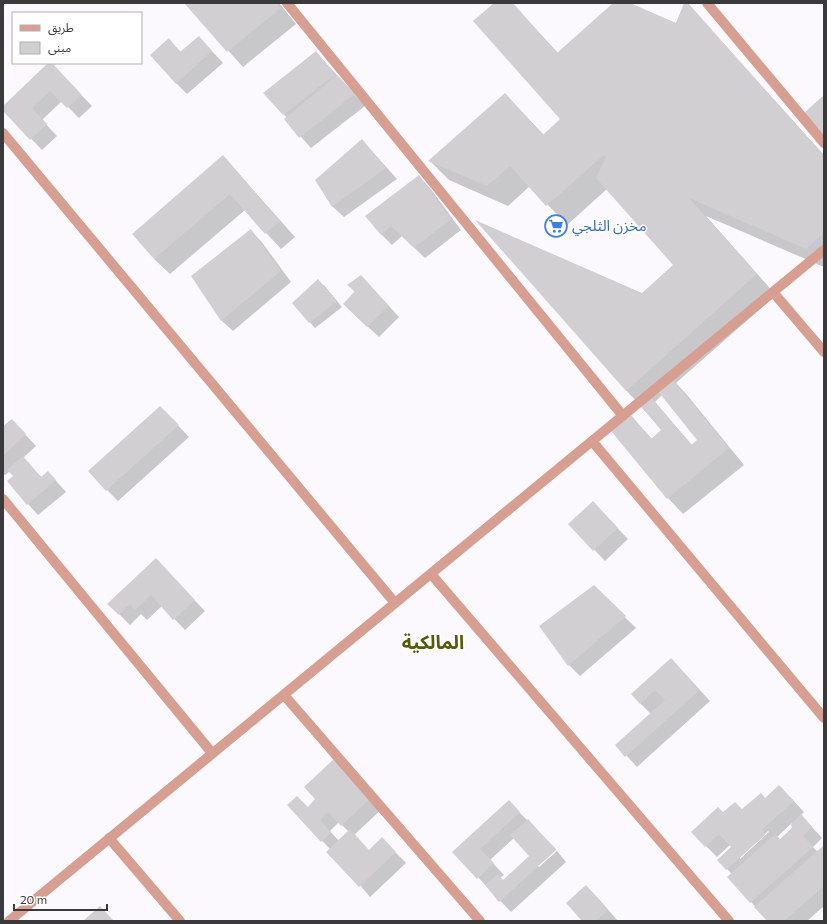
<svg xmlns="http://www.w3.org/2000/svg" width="827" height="924" viewBox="0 0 827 924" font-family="Commissioner,'Noto Sans Arabic',sans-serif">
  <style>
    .shadow { fill: #0003; fill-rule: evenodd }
    .building { fill: #d2cfd2 }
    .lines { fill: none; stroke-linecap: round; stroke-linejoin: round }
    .minor { stroke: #d79f91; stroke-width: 10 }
    .labels { text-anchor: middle; stroke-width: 3; stroke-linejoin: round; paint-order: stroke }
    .shop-label { font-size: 15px; fill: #366cbe; stroke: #fff; text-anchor: start }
    .district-label { font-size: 19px; font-weight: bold; fill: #545c06; stroke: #fff }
  </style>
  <rect width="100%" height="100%" fill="#fbf9fd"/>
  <path class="shadow" d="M185,3H279L296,24L243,67Z
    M495,3H512L558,53L614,3H628L676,24L685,3H687L824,155V267L706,216L776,295L676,383L687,395L744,465L683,514L668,498L631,416L652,439L662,430L626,390L642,294L675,265L607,189L567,225L530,186L508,206L449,180L430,161L505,94L544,135L562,119ZM662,395L699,440L692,445L655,402Z
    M199,37L223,63L187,94L176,83L169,40L181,52Z
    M316,52L365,106L311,148L285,119L287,118L265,93Z
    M50,63L92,106L79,118L62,101L42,120L57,136L42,150L3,110V107Z
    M362,140L397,179L344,217L333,207L316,180Z
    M223,156L295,237L281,249L245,210L170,274L154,259Z
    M419,177L430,188L461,230L425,258L402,236L392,245L381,234Z
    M250,230L261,241L291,282L233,331L222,321L193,276Z
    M361,276L399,317L379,337L355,315V292L348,285Z
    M324,285L342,307L315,328L293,303Z
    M171,418L189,437L118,501L107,490Z
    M3,428L22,431L36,446L23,458L42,478L48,472L66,492L38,515L28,504L14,476L10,471L5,475L3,474Z
    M603,513L628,539L605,561L570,524Z
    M166,571L205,611L185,630L162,606L147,620L141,614L130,625L109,604Z
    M594,587L636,628L580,676L569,665L540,626Z
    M671,659L710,701L637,767L617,745L651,714L640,703Z
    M336,758L383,808L354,835L369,851L382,839L406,863L370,897L330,849L288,805L308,808L317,799ZM339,822L349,832L339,841L330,831Z
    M790,797L804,812L801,815L822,838L813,847L818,852L824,847V906L807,921H768L729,877L732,874L727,869L732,847L730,845L717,857L692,832L724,814L742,811L765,799ZM792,823L793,828L780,840L777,837ZM768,831L769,832L740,859V856Z
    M509,802L556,849L537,866L539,867L557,851L566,862L511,912L454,852ZM514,838L531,857L503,881L500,878L504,875L490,860Z
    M586,886L597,897L618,921H584Z"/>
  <path class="building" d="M184,3H277L281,8L227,52Z
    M494,3H513L557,53L613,3H630L676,23L684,3H688L824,156V233L806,249L689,198L757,274L626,391L475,220L642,293L673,265L596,178L606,157L604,155L546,206L510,166L487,186L428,161L505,93L543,135L560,119L473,21Z
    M199,36L212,51L176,84L150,55L169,38L180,52Z
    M316,51L335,75L283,115L263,93Z
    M48,63H52L82,95L67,108L50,91L32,108L47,124L30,140L3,111V106Z
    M337,75L355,94L299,138L284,119Z
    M824,95V135L804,113Z
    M362,139L386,168L332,207L315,180Z
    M223,155L280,221L265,234L230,194L154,259L132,234Z
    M419,175L451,219L414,248L391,226L381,235L365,216Z
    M251,229L281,271L221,321L191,276Z
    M361,275L389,306L367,327L343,304L355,291L347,285Z
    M318,279L337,301L309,323L292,303Z
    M672,378L729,448L667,499L611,431L631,415L651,439L661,430L640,405L650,396L691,445L697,440L657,390Z
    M160,406L179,425L106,491L88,471Z
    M12,419L26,434L3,456V426Z
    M23,456L41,477L48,471L56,480L27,505L7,481L13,476L7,470Z
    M593,501L618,528L593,551L568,524Z
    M156,558L195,600L173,620L151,595L135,610L130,604L119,615L107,604Z
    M594,585L626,616L568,666L539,626Z
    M671,658L700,690L625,757L615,745L665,700L655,690L640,704L631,694Z
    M336,757L373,796L341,826L328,812L320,820L331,833L321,842L287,805L297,796L308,807L315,799L304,787Z
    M779,785L794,801L763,829L765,835L726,870L717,860L731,847L719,834L705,847L691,832L718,807L723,812L735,802L742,809L761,793L765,798Z
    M509,800L520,812L480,849L494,863L477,879L452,852Z
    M801,814L812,827L803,836L813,847L750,903L727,877L775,834L780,839L792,828L791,824Z
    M528,819L556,850L499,902L485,885L498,874L503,880L529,856L510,835Z
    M350,829L369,850L382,837L396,852L359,887L326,852Z
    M824,845V886L784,921H767L754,907Z
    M586,885L608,910L596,921H582L566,903Z
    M100,906L114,921H83Z"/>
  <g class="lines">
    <path class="minor" d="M287,3L623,416
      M707,3L824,143
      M3,133L395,603
      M773,292L824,352
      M592,441L824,718
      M3,499L212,753
      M431,574L729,921
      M284,695L480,921
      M109,838L180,921
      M9,921L824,250"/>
  </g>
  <defs>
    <g id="supermarket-ring" transform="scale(1.15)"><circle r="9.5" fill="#fff" stroke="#3f7fe0" stroke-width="1.5"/><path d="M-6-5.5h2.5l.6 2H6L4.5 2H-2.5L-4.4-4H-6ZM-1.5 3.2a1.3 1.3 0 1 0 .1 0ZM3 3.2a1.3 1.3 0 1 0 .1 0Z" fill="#3f7fe0"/></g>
  </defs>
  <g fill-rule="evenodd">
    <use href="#supermarket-ring" x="556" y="226"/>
  </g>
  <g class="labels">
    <g class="shop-label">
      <text x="572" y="231">مخزن الثلجي</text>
    </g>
    <g class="district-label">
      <text x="433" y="649">المالكية</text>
    </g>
  </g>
  <rect width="827" height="924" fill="none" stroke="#3a393b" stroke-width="8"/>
  <rect x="12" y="12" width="130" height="52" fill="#ffffff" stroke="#b0b0b1"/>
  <rect x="20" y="25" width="20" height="6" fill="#d79f91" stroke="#b0b0b1"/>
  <text x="48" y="32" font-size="12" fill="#3a393b">طريق</text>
  <rect x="20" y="42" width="20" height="12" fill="#d2cfd2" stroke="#b0b0b1"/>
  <text x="48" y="52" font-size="12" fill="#3a393b">مبنى</text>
  <path d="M14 904v6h93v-6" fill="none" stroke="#3a393b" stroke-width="2"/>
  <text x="20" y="904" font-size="12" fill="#3a393b" stroke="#ffffff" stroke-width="3" paint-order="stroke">20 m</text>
</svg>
